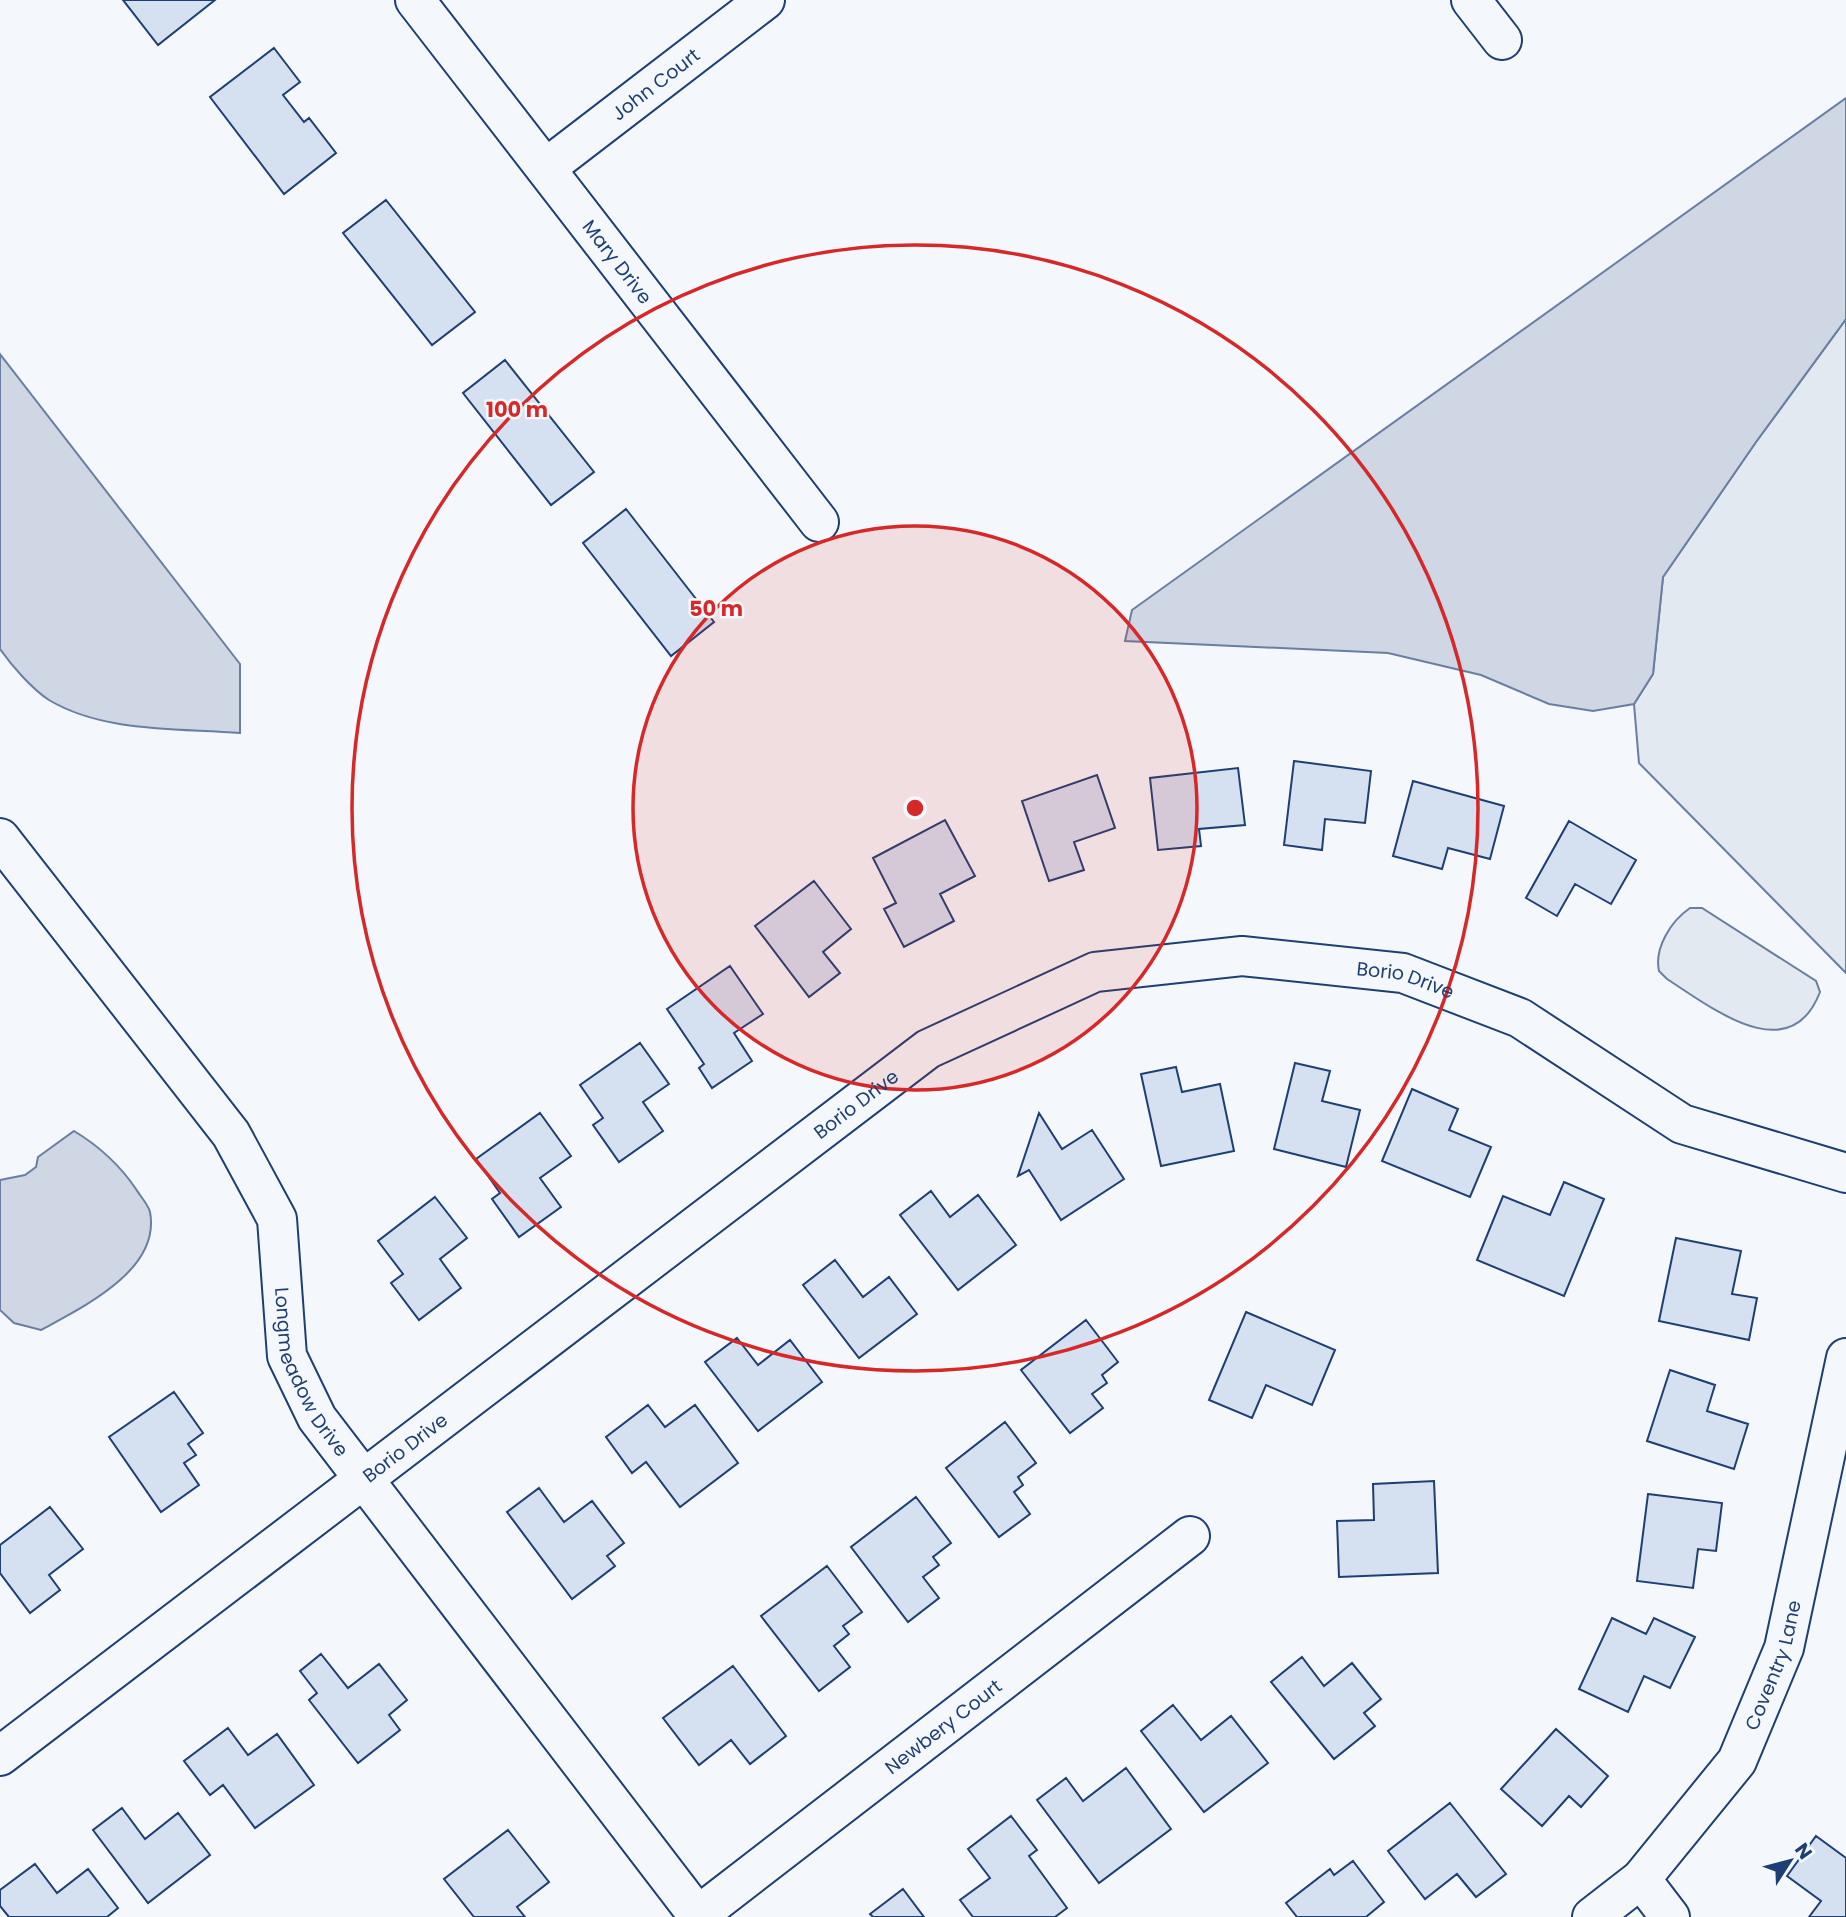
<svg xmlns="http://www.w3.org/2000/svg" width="1846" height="1917" viewBox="0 0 1846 1917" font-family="Poppins,sans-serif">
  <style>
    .green { fill: #e3e9f0; stroke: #687fa3; stroke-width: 2 }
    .water { fill: #cfd7e4; stroke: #687fa3; stroke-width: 2 }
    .building { fill: #d5e0f0; stroke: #1d3f73; stroke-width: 2 }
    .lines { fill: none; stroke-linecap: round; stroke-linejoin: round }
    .minor-casing { stroke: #1d3f73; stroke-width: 42 }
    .minor { stroke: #f4f7fb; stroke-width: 38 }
    .ring { fill: none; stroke: #d62828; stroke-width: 3.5 }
    .labels { text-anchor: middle; stroke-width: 5; stroke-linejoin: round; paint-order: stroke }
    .street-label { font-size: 19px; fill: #1d3f73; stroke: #f4f7fb }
    .centre { fill: #d62828; stroke: #f4f7fb; stroke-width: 3.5 }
    .ring-label { font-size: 21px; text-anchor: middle; font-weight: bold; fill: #d62828; stroke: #f4f7fb; stroke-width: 5; stroke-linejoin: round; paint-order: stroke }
  </style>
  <rect width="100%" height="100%" fill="#f4f7fb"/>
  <path class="green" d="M1846,319V973L1639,763L1634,704L1653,674L1663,577L1756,442Z
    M1690,908H1702L1816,981L1820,992C1790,1070 1712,1008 1667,979L1659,971C1654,948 1671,921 1690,908Z"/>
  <path class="water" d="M1846,98V319L1756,442L1663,577L1653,674L1634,704L1593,711L1549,704L1481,675L1388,653L1125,641L1132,610Z
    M0,354L240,664V733C179,728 104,733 49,700C32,689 12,666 0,649Z
    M74,1131C99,1146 119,1164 136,1189C140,1196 148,1204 150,1212C161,1270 83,1307 41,1330L14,1323L0,1310V1180L25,1175L36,1167L38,1157Z"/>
  <path class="building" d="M123,0H215L158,45Z
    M274,48L300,82L283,95L304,122L309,118L336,153L284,194L210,97Z
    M386,200L475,312L432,345L343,233Z
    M505,360L594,472L551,505L463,393Z
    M626,509L714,622L671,656L583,543Z
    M1294,761L1371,771L1365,823L1325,819L1322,850L1284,845Z
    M1238,768L1245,825L1199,829L1201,846L1158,850L1150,778Z
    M1097,775L1115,828L1074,842L1084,870L1049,881L1022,801Z
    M1413,781L1504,806L1490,859L1448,848L1442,869L1393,856Z
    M945,820L975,876L940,894L954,921L904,947L884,909L896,903L873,858Z
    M1569,821L1636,860L1611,904L1575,884L1557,916L1526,898Z
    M814,881L851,929L823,952L840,973L809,997L755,926Z
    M730,966L763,1014L734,1033L752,1061L712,1088L699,1068L704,1064L667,1009Z
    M640,1043L669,1084L643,1102L663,1131L619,1162L593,1125L603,1118L580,1085Z
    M1295,1063L1330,1071L1322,1101L1360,1110L1346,1167L1274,1149Z
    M1176,1067L1182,1092L1220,1084L1234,1151L1161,1166L1141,1074Z
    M1412,1089L1458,1109L1449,1130L1491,1147L1470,1197L1382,1161Z
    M540,1113L571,1156L540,1178L561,1207L519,1237L492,1199L500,1193L476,1159Z
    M1039,1113L1062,1149L1092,1130L1124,1179L1061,1220L1029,1170L1018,1176Z
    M1564,1182L1604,1199L1564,1296L1477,1260L1503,1196L1550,1215Z
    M931,1191L950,1217L978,1195L1016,1245L958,1290L900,1215Z
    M435,1197L467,1238L440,1259L461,1288L419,1320L391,1283L403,1274L378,1241Z
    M1676,1238L1741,1251L1732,1294L1757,1298L1749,1340L1659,1321Z
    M835,1260L863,1297L889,1277L917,1314L859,1358L803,1285Z
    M1246,1312L1335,1350L1312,1405L1266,1385L1252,1418L1209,1400Z
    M1086,1320L1118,1362L1102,1375L1107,1383L1092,1394L1103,1408L1070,1433L1021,1370Z
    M737,1338L758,1365L790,1340L822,1382L758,1431L705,1362Z
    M1670,1370L1715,1385L1707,1411L1748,1424L1734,1469L1647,1441Z
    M174,1392L203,1433L188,1444L196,1455L184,1463L199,1485L161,1512L109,1437Z
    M648,1405L665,1427L695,1405L738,1463L680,1507L646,1462L632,1473L606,1437Z
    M1005,1422L1036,1463L1018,1477L1023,1485L1014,1492L1030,1514L999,1537L946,1468Z
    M1434,1481L1438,1573L1339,1577L1337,1521L1374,1520L1373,1484Z
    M539,1488L564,1522L592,1501L624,1543L607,1556L615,1566L572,1599L507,1512Z
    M1648,1494L1722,1503L1716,1551L1698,1549L1693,1588L1637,1581Z
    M916,1497L951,1543L933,1557L939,1565L923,1577L939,1598L908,1622L851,1547Z
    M50,1507L83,1549L49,1575L60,1590L30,1613L0,1573V1545Z
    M827,1566L862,1612L843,1626L849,1634L834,1646L850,1667L819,1691L761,1616Z
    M1612,1618L1646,1634L1654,1618L1695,1637L1670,1688L1644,1676L1628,1712L1579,1689Z
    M321,1654L348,1688L379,1664L407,1700L389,1715L400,1730L358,1763L309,1700L317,1693L300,1671Z
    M1302,1657L1324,1686L1352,1663L1381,1699L1364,1713L1375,1726L1334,1759L1271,1682Z
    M733,1666L786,1736L750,1764L731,1740L699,1765L663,1718Z
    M1173,1705L1201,1740L1231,1716L1268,1763L1204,1812L1141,1731Z
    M228,1728L248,1755L277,1734L314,1785L255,1828L223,1785L210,1795L184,1761Z
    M1556,1729L1608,1776L1581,1807L1569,1796L1542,1826L1501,1789Z
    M1126,1768L1171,1829L1099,1883L1037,1800L1066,1778L1083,1801Z
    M1450,1803L1506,1874L1476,1897L1457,1874L1425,1899L1388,1851Z
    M122,1808L145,1839L178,1813L210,1855L148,1903L93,1830Z
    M1011,1816L1037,1850L1029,1856L1067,1908L1055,1917H973L960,1900L990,1878L968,1849Z
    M508,1830L549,1882L517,1907L525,1917H474L444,1879Z
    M1816,1836L1846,1858V1917H1809L1821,1901L1787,1876Z
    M1353,1861L1384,1902L1366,1917H1297L1286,1903L1330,1869L1334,1875Z
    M35,1864L57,1893L88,1869L118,1908L107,1917H9L0,1906V1890Z
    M903,1889L924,1917H873L870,1914Z"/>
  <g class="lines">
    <g class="minor-casing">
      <g id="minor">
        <path id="s1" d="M415,0L819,522"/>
        <path d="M1471,0L1502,40"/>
        <path id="s2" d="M546,168L765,0"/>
        <path id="s3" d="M0,838L231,1134L277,1219L287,1356L317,1418L699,1917"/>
        <path id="s4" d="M0,1756L928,1049L1095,972L1242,956L1403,973L1520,1018L1682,1124L1846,1173"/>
        <path d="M1641,1879L1670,1917"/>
        <path id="s5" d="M696,1917L1190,1536"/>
        <path id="s6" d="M1592,1917L1641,1879L1737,1761L1784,1648L1846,1358"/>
      </g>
    </g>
    <use href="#minor" class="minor"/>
  </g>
  <circle cx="915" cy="808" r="282" fill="#d62828" fill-opacity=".12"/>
  <g class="ring">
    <circle cx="915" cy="808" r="282"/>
    <circle cx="915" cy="808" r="563"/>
  </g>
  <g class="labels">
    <g class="street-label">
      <text dy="7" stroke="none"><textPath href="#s2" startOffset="138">John Court</textPath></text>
      <text dy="7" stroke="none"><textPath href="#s1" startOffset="331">Mary Drive</textPath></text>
      <text dy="7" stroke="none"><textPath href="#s4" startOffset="1664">Borio Drive</textPath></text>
      <text dy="7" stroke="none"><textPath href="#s4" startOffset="1076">Borio Drive</textPath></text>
      <text dy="7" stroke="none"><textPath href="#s3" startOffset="632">Longmeadow Drive</textPath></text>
      <text dy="7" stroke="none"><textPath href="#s4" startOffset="509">Borio Drive</textPath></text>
      <text dy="7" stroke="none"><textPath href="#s6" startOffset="317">Coventry Lane</textPath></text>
      <text dy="7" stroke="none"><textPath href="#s5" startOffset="312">Newbery Court</textPath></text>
    </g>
  </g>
  <circle cx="915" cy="808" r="10" class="centre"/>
  <g class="ring-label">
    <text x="517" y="417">100 m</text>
    <text x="716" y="616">50 m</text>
  </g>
  <g transform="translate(1790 1861) rotate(54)" stroke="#f4f7fb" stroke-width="5" paint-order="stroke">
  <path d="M0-5L12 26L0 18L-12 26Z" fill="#1d3f73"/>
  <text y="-10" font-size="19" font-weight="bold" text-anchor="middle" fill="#1d3f73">N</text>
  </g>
</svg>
